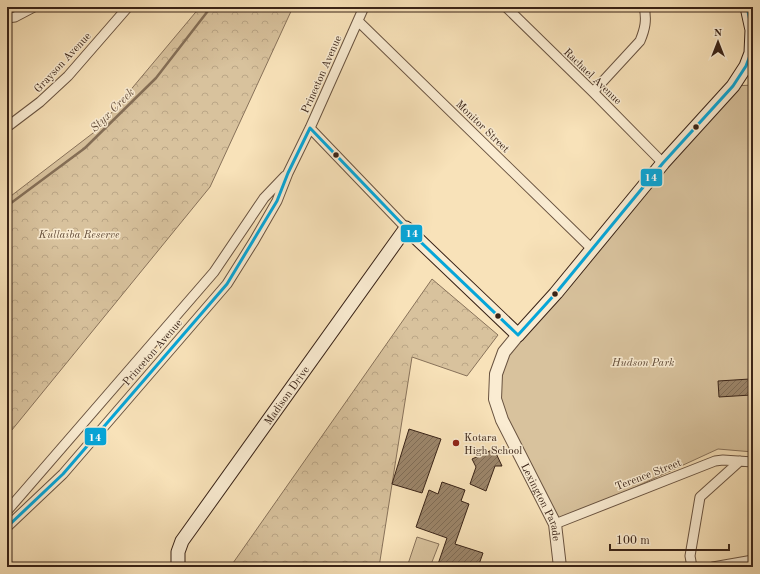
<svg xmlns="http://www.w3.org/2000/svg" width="760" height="574" viewBox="0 0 760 574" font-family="'Old Standard TT',serif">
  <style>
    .green { fill: #d8c29d; stroke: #88725a }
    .forest { fill: url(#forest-crowns); stroke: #88725a }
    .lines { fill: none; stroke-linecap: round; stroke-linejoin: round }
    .stream { stroke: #856f57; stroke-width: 2.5 }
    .building { fill: url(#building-hatch); stroke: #392317 }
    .minor-casing { stroke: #695340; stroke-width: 11 }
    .tertiary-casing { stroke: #695340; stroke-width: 14 }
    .secondary-casing { stroke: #392317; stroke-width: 15 }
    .minor { stroke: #faecd2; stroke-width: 9 }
    .tertiary { stroke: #faecd2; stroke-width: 12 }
    .secondary { stroke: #faecd2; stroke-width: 13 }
    .bus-1-casing { stroke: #faecd2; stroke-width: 6 }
    .bus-1 { stroke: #06a6d9; stroke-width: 3 }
    .bus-dot { fill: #392317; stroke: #faecd2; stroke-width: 1.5 }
    .poi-dot { fill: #8f2418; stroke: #faecd2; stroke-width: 1.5 }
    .labels { text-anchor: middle; stroke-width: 3; stroke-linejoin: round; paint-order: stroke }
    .street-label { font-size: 11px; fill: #392317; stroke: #faecd2 }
    .park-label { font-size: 11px; font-style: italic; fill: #614b38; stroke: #faecd2 }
    .poi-label { font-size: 11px; fill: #392317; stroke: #faecd2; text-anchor: start }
    .water-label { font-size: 12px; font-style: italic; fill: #654f3c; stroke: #faecd2 }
    .line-badge { stroke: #faecd2; stroke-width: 1.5 }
    .badge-label { font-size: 11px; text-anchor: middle; font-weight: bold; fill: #fff }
  </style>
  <defs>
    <pattern id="forest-crowns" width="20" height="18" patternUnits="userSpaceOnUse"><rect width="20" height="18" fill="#d8c29d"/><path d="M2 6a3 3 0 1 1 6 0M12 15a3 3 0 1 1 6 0" fill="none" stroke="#baa686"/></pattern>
    <pattern id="building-hatch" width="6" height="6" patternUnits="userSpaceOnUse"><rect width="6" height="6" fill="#9c866b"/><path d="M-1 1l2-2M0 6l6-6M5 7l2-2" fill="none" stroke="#806d57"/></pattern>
  </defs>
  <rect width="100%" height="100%" fill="#f8e2b9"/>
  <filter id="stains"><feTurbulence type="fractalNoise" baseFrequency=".005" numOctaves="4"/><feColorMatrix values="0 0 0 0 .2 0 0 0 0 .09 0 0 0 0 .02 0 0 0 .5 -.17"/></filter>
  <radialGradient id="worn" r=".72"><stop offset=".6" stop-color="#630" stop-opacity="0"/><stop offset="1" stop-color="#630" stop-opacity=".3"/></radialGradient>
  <path class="green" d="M753,85V452L718,449L555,524L495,399L504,352L733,86Z
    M417,537L439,544L430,567H407Z"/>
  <path class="forest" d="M200,7H293L210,187L7,436V199L97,130Z
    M432,279L498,335L467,376L412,357L379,567H234L233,563Z"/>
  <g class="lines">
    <path class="stream" d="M7,206L85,148L156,78L211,7"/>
  </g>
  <path class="building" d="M750,379L751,395L719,397L718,381Z
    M409,429L441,439L422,493L392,484Z
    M494,449L502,466H495L486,491L470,484L476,467L472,459Z
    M442,482L465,490L461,501L469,504L455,544L483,553L478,567H437L447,538L416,527L429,490L438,494Z"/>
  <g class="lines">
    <g class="minor-casing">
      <path id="minor" d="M506,7L593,92L663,163
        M7,18L15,17L34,7
        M358,21L592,249
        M593,92L640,41C645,29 647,20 644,7
        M7,127L40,102L68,76L128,7
        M310,128L406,228
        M7,511L214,272L264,198L285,176
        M555,524L715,461L723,460L753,462
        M7,527L63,474L227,284L254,241L277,201L288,173L310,128L364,7
        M692,567L690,556L700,497L740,461
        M713,567L753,560"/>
    </g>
    <g class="tertiary-casing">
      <g id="tertiary">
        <path id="s1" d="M518,335L504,352L496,374L495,399L502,420L555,524L560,567"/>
      </g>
    </g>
    <g class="secondary-casing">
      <g id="secondary">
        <path id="s2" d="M178,567V552L182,541L406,228L518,335L556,293L663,163L733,86L746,66L751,53L752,30L747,7"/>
      </g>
    </g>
    <use href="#minor" class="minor"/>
    <use href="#tertiary" class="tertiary"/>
    <use href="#secondary" class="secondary"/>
    <g class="bus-1-casing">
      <path id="bus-1" d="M310,128L406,228L518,335
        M518,335L556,293L663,163L733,86L746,66L751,53L752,30L747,7
        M7,527L63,474L227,284L277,201L288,173L310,128"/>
    </g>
    <use href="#bus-1" class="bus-1"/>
  </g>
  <g class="bus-dot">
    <circle cx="696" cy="127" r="3.5"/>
    <circle cx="336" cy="155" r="3.5"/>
    <circle cx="555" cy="294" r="3.5"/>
    <circle cx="498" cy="316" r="3.5"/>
  </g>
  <circle class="poi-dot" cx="456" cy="443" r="4"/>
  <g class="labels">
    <g class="street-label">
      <text transform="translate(62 62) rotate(-47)" y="4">Grayson Avenue</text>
      <text transform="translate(321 74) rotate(-66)" y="4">Princeton Avenue</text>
      <text transform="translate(593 76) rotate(44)" y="4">Rachael Avenue</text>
      <text transform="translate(483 126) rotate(44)" y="4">Monitor Street</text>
      <text transform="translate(152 352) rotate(-49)" y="4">Princeton Avenue</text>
      <text dy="4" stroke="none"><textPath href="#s2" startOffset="206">Madison Drive</textPath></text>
      <text transform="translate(648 474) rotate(-21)" y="4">Terence Street</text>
      <text dy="4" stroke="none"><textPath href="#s1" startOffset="184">Lexington Parade</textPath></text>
    </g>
    <g class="park-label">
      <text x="79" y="238">Kullaiba Reserve</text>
      <text x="643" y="366">Hudson Park</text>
    </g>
    <g class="poi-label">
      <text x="464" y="441">Kotara<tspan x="464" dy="13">High School</tspan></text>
    </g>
    <g class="water-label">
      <text transform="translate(112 110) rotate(-45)" y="4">Styx Creek</text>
    </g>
  </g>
  <g class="line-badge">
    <rect x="640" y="168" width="23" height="19" rx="4" fill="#06a6d9"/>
    <rect x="400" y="224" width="23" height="19" rx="4" fill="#06a6d9"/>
    <rect x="84" y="427" width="23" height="19" rx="4" fill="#06a6d9"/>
  </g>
  <g class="badge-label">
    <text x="651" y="181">14</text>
    <text x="412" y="237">14</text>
    <text x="95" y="441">14</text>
  </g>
  <rect width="760" height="574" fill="none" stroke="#f8e2b9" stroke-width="24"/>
  <rect x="8" y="8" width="744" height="558" fill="none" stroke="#392317" stroke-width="2"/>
  <rect x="12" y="12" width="736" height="550" fill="none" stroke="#392317"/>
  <g transform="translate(718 42)" stroke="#faecd2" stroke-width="3" paint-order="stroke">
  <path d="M0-3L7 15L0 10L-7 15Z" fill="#392317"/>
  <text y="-6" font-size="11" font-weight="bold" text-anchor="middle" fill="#392317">N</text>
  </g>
  <path d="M610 544v6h119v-6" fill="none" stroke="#392317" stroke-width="2"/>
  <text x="616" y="544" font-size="12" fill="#392317" stroke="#faecd2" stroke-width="3" paint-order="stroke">100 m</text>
  <rect width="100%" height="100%" filter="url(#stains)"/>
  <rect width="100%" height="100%" fill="url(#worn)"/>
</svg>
